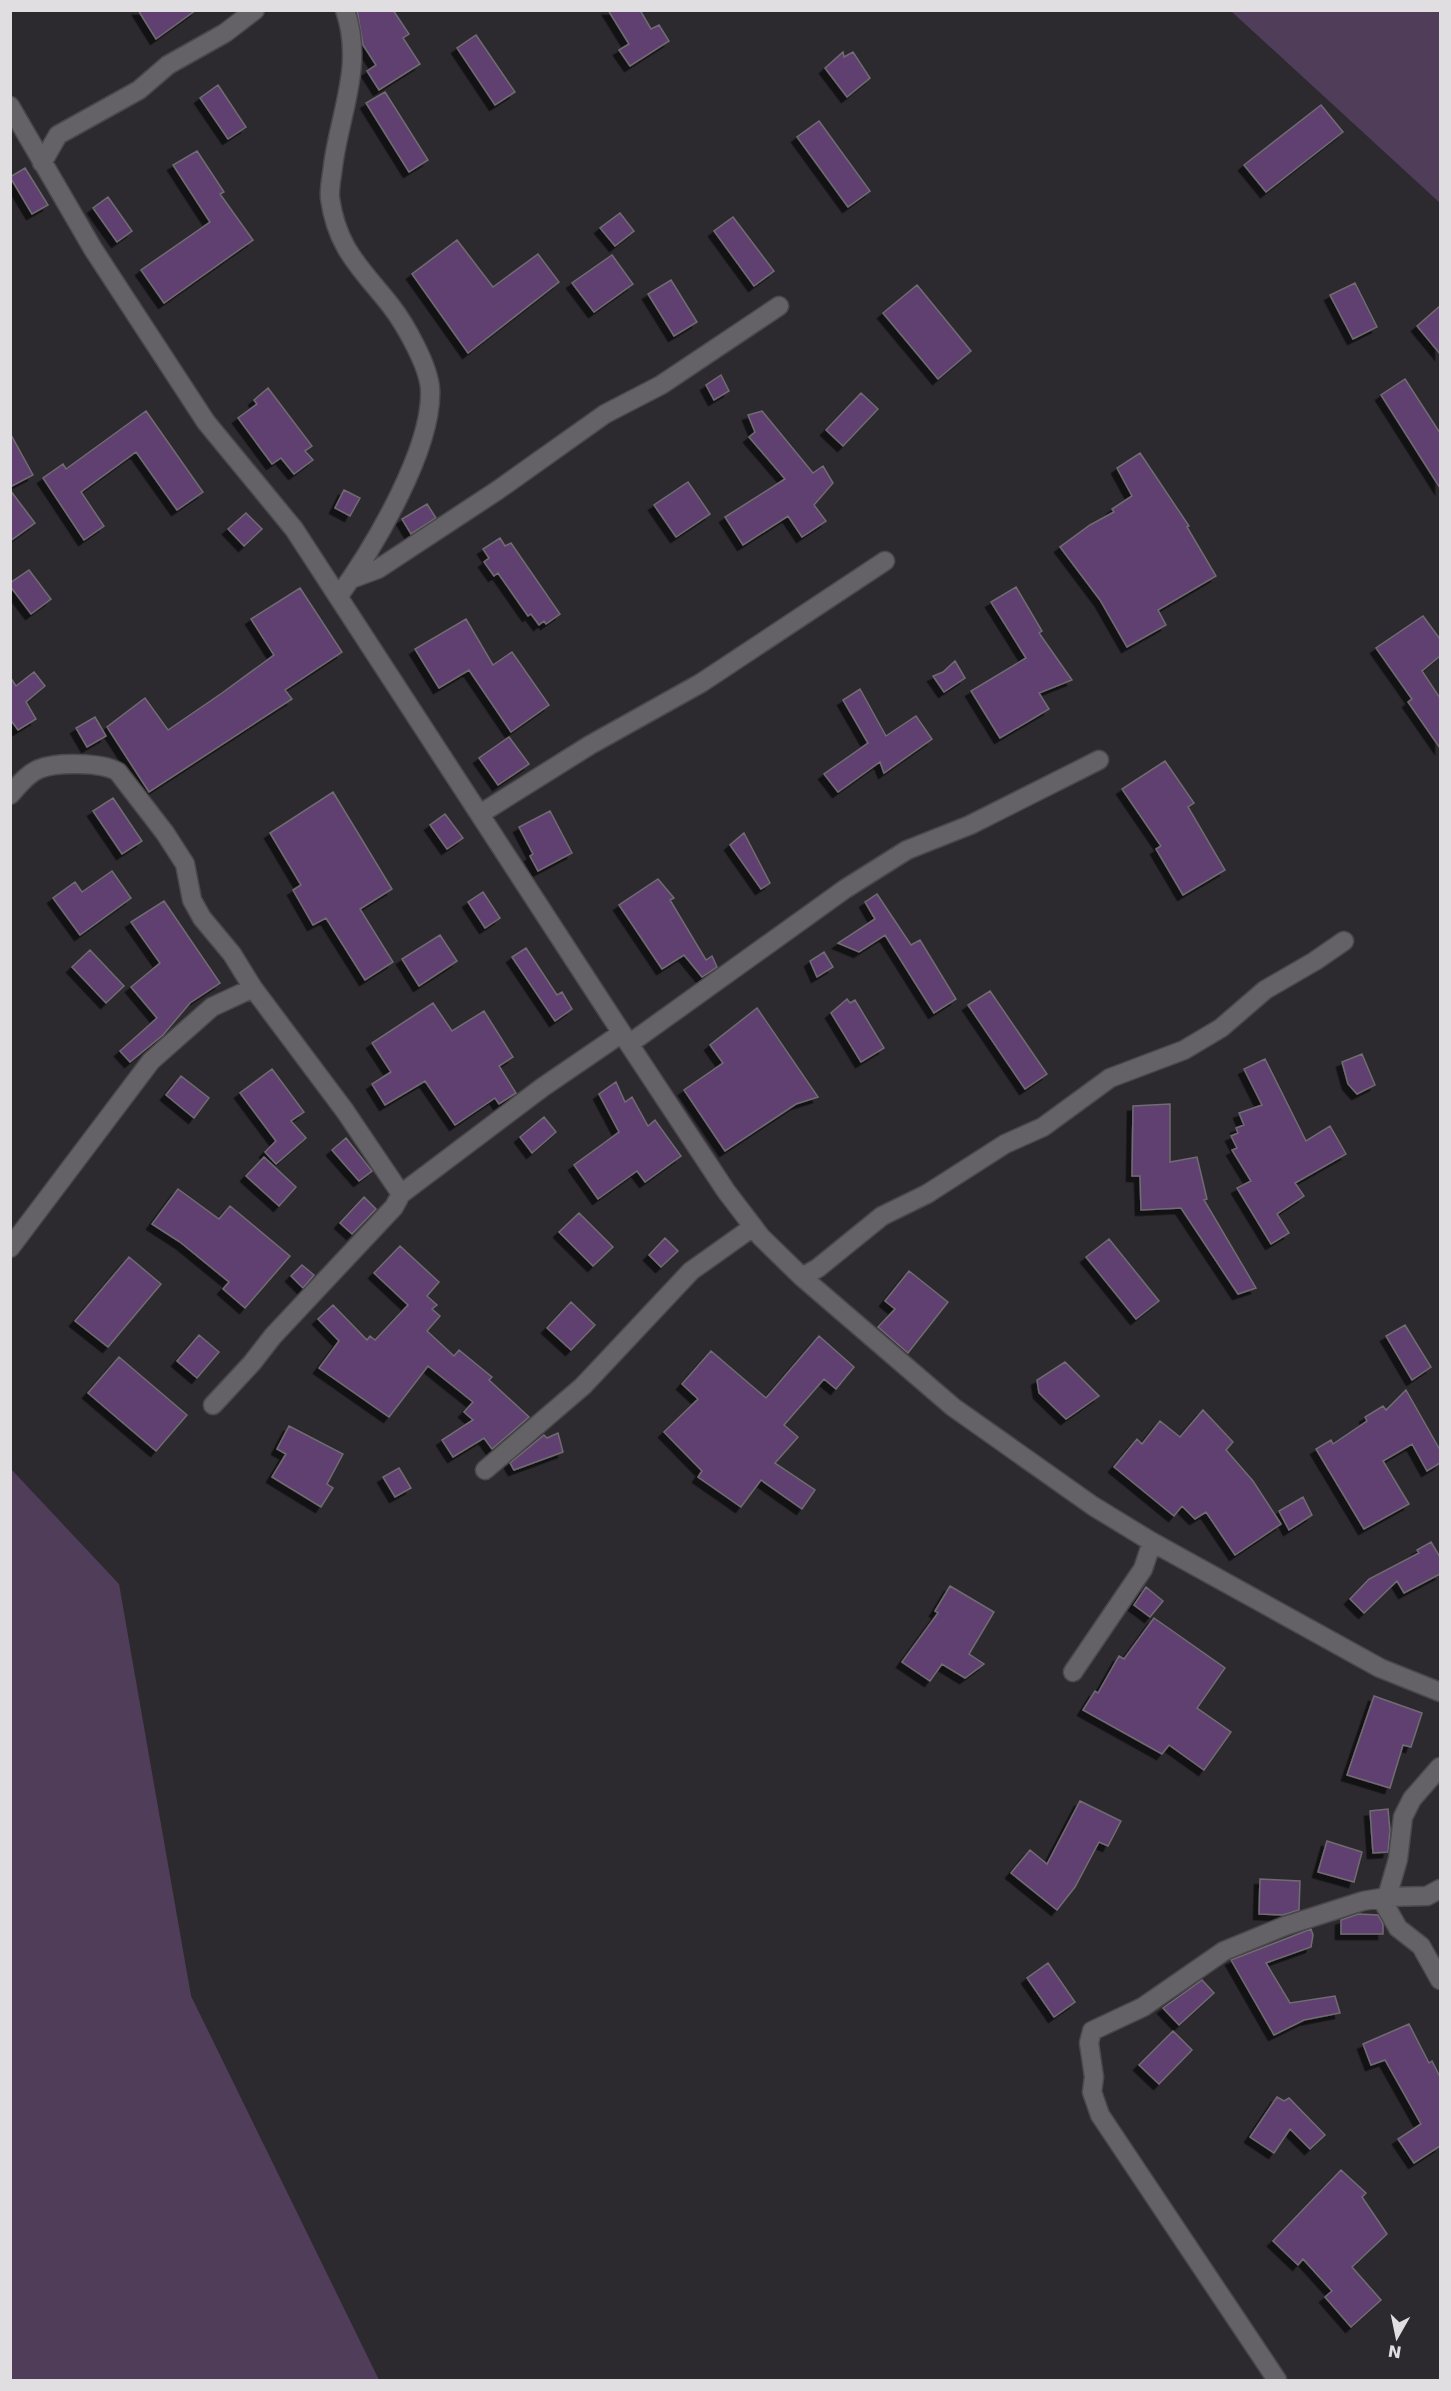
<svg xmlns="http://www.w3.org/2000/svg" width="1451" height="2391" viewBox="0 0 1451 2391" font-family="'DejaVu Sans',sans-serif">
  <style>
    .green { fill: #503d5a }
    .building { fill: #5f416f; stroke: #6f6c71; stroke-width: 1.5; filter: url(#shadow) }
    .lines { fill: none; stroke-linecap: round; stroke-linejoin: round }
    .minor-casing { stroke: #4a484c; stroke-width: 21 }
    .minor { stroke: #656267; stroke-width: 18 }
  </style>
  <defs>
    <filter id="shadow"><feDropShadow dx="-5.5" dy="5.5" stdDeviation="0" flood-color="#0009"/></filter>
  </defs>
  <rect width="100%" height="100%" fill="#2d2a2f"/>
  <path class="green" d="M1231,11H1440V203Z
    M11,1469L119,1584L191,1996L379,2380H11Z"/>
  <path class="building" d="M138,10H196L156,39Z
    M357,10H393L409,34L403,38L420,64L379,90L367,71L376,65L363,45Z
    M608,10H640L651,29L659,25L669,41L630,66L619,50L629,44Z
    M476,35L515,92L495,105L457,48Z
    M843,52L844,57L853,52L870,78L847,97L825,68Z
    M218,85L246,127L228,139L200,98Z
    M385,92L428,160L409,172L366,103Z
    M1321,105L1343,132L1266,192L1244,165Z
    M819,121L870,191L848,207L797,137Z
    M197,151L224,192L220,194L253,240L164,303L141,270L210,222L173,165Z
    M25,168L48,205L32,214L10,177Z
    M108,197L132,231L117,242L93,208Z
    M620,213L634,231L615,246L600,228Z
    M733,217L774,271L754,286L714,231Z
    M457,240L493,287L538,254L559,282L468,353L412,274Z
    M612,255L633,284L594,312L572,283Z
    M671,280L697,322L674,336L648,294Z
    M1355,283L1377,327L1353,339L1330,295Z
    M917,285L971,351L938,379L883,313Z
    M1440,306V354L1417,326Z
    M721,375L729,391L714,400L706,385Z
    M1405,379L1440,433V488L1381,395Z
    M268,388L312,446L305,451L313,460L294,474L281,458L272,464L238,418L257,404L254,400Z
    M861,393L878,409L843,446L826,430Z
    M146,411L203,492L177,510L136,452L81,492L104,526L84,540L43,478L63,464L66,469Z
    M762,411L813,473L823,466L833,483L814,505L826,521L802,537L788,516L743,545L725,517L785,479L749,437L755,432L748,415Z
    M10,433L33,475L10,487Z
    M1140,453L1189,526L1187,527L1216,576L1158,610L1166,625L1127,647L1100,600L1060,547L1090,525L1114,512L1112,509L1132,496L1117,468Z
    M688,482L710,514L676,537L654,505Z
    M10,490L35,523L10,541Z
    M344,490L360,498L350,516L335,508Z
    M427,504L436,518L411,534L402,519Z
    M246,513L262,529L244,546L228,529Z
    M500,538L505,546L511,543L560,614L546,624L544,621L539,625L531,614L528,616L498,573L494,576L484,562L489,558L483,549Z
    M29,570L51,599L31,614L10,586V583Z
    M1016,587L1042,631L1039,633L1072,680L1039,693L1049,709L1000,738L971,691L1026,658L991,602Z
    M300,588L342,652L285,690L292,699L149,792L107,727L145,698L168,730L222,693L274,655L251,619Z
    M1423,616L1440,639V656L1422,671L1440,698V748L1408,702L1412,699L1376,648Z
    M466,619L493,665L512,652L549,705L511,732L469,670L439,688L415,649Z
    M955,661L965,678L944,692L933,676L943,672Z
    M34,672L45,686L26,702L36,719L18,730L10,719V677L16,686Z
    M860,689L886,736L916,716L932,739L884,773L880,762L838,792L824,774L868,743L843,700Z
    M95,717L106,736L87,747L76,728Z
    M509,737L529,764L498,785L479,758Z
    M1165,761L1194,803L1188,807L1225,870L1183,895L1156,849L1161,846L1122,789Z
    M333,792L392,889L360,909L393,962L365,980L326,918L313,925L293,890L301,885L270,833Z
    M113,798L142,841L122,854L93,811Z
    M550,811L572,853L538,871L530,856L533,854L519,827Z
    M445,814L463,838L447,849L430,825Z
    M744,833L770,883L761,889L730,845Z
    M112,871L131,898L80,935L53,898L75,882L82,892Z
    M658,879L674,898L670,900L706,960L712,956L717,967L702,977L684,955L662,969L619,905Z
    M483,892L500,918L485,928L468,902Z
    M877,894L911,945L920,940L956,999L934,1013L885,935L859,952L838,943L875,919L865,902Z
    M164,901L220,983L190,1003L163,1035L130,1062L120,1051L157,1018L131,987L160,963L131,922Z
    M440,935L457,961L419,986L402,959Z
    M526,948L557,995L562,992L572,1009L555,1021L512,957Z
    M90,950L124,986L106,1003L72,967Z
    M824,952L833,967L817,977L810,961Z
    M990,991L1047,1074L1025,1089L968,1005Z
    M847,999L850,1003L855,1000L884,1048L861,1062L831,1013Z
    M433,1003L452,1031L484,1011L513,1057L499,1066L516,1093L499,1104L495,1098L455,1125L425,1081L385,1105L372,1084L391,1072L372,1043Z
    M757,1008L818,1097L796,1104L725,1151L684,1090L723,1063L710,1045Z
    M1362,1054L1375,1085L1357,1094L1348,1084L1342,1062Z
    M1265,1059L1306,1141L1330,1126L1346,1154L1295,1183L1304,1196L1277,1214L1289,1233L1271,1244L1237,1188L1251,1181L1232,1150L1237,1148L1231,1136L1238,1133L1236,1128L1244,1125L1239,1113L1262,1105L1244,1069Z
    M272,1069L304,1112L291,1121L306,1138L276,1164L265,1152L276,1141L240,1093Z
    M181,1076L209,1098L194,1118L166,1095Z
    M616,1082L625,1102L632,1097L648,1126L655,1120L681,1156L645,1182L637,1171L598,1199L574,1165L619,1132L599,1094Z
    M1170,1104V1162L1197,1157L1207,1199L1204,1200L1256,1288L1238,1294L1181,1208L1141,1210L1140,1176H1132L1133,1106Z
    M544,1117L556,1132L532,1153L520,1137Z
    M346,1138L372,1171L359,1181L332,1150Z
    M264,1157L296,1187L279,1206L246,1176Z
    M178,1189L219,1219L230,1206L290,1256L245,1308L223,1289L229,1282L180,1242L152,1224Z
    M364,1197L376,1209L352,1234L340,1223Z
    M579,1213L613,1247L593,1266L559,1232Z
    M665,1238L678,1251L661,1267L649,1255Z
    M1109,1239L1159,1301L1136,1319L1086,1257Z
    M400,1246L439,1282L427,1296L437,1305L432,1309L440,1316L427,1331L454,1356L459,1350L492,1377L489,1380L529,1417L492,1449L484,1438L453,1457L442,1440L473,1420L464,1412L473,1402L428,1366L389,1417L319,1368L339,1341L318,1319L333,1305L367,1340L370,1336L375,1340L408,1305L374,1273Z
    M129,1257L161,1284L108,1347L75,1321Z
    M302,1265L314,1275L303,1288L291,1276Z
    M909,1271L948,1302L908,1353L878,1327L895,1309L885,1301Z
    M571,1302L595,1325L571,1350L547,1328Z
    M1405,1325L1431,1367L1412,1380L1386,1336Z
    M199,1335L219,1352L197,1378L177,1361Z
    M819,1336L854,1367L836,1389L824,1379L784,1425L798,1437L775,1463L815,1490L802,1509L761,1480L741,1507L698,1477L702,1471L664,1432L698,1399L682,1384L711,1351L766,1398Z
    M119,1357L187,1415L156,1451L88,1393Z
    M1065,1362L1099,1396L1066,1419L1039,1393L1037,1380Z
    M1406,1390L1440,1450V1463L1427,1471L1412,1444L1383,1461L1409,1504L1364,1529L1316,1449L1331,1440L1333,1444L1367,1421L1365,1417L1383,1406L1386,1410Z
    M1203,1410L1233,1442L1226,1450L1253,1481L1281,1524L1235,1555L1206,1512L1195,1519L1182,1506L1174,1516L1114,1467L1137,1439L1142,1444L1160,1421L1180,1437Z
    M289,1426L343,1454L327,1484L333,1488L321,1507L272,1477L286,1454L277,1449Z
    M558,1433L563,1452L514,1470L510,1463L544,1435L547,1438Z
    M399,1468L411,1488L395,1497L383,1477Z
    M1303,1497L1312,1515L1289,1530L1279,1511Z
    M1431,1542L1440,1557V1574L1404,1593L1397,1581L1364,1613L1350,1599L1369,1579L1419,1553L1417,1550Z
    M950,1586L994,1612L969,1654L984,1664L965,1678L942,1664L930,1681L902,1662L938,1613L935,1611Z
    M1146,1587L1163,1601L1150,1617L1134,1605Z
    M1154,1618L1225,1668L1197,1708L1231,1732L1204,1770L1169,1745L1162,1754L1083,1710L1095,1691L1098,1693L1119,1656L1124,1659Z
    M1374,1696L1422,1713L1411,1747L1403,1745L1390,1788L1347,1775Z
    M1080,1801L1121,1821L1108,1846L1099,1842L1075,1887L1057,1910L1011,1873L1030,1850L1047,1864Z
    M1388,1809L1390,1830L1388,1852L1373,1853L1370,1811Z
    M1327,1841L1362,1852L1354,1882L1318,1872Z
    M1260,1879L1300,1881L1299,1910L1283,1915L1259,1914Z
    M1358,1914L1378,1915L1383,1924V1934H1341V1920Z
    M1311,1929L1313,1935L1311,1947L1266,1963L1290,2003L1335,1996L1340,2013L1304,2020L1274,2035L1231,1960Z
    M1048,1963L1075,2002L1054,2017L1027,1978Z
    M1202,1980L1214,1993L1179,2025L1163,2008Z
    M1409,2024L1429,2063L1432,2061L1440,2077V2146L1414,2163L1398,2139L1421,2124L1385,2060L1371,2065L1363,2044Z
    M1173,2031L1192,2050L1159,2084L1139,2065Z
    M1277,2097L1284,2101L1289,2098L1325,2135L1310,2149L1290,2129L1274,2153L1250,2137Z
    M1341,2170L1366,2193L1362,2197L1387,2234L1352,2267L1381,2300L1351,2327L1325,2297L1332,2291L1303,2259L1298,2265L1273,2241Z"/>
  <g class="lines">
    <g class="minor-casing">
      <path id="minor" d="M10,106L93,249L206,422L294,529L629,1044L726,1191L761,1237L802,1277L953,1407L1093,1506L1152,1542L1380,1668L1440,1692
        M42,163L58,135L139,90L168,65L225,33L255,10
        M351,579L378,569L498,490L605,414L661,385L779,306
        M338,597C373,549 434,447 430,388C428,365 405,324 391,306C361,268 337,249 330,198C329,188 332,176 333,166C340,112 364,65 345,10
        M10,795C19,785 27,774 39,769C56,762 103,762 118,772L165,833L185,864L192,900L202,918L232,954L253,988L345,1111L401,1194L543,1087L622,1033
        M480,814L590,745L701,683L885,561
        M629,1044L845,889L907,850L970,825L1099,760
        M10,1248L151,1061L212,1007L253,988
        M802,1277L818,1268L882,1216L927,1194L1005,1144L1043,1127L1110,1078L1184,1050L1221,1028L1265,990L1315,961L1344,941
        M213,1405L252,1363L273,1336L394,1207L401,1194
        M485,1470L583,1386L691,1271L753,1227
        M1073,1672L1143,1569L1152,1542
        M1387,1897L1398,1859L1403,1817L1412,1799L1440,1767
        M1381,1898L1398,1928L1421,1946L1440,1980
        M1277,2380L1100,2115L1092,2092L1094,2077L1089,2043L1092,2031L1143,2007L1224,1951L1285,1926L1363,1901L1387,1897L1427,1896L1440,1889"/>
    </g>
    <use href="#minor" class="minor"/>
  </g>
  <rect width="1451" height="2391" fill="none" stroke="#e0dee1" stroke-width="24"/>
  <g transform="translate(1397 2337) rotate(189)" stroke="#2d2a2f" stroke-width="4.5" paint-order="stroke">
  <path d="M0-4.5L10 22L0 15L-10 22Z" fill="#e0dee1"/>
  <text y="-9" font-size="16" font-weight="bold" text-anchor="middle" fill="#e0dee1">N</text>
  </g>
</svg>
